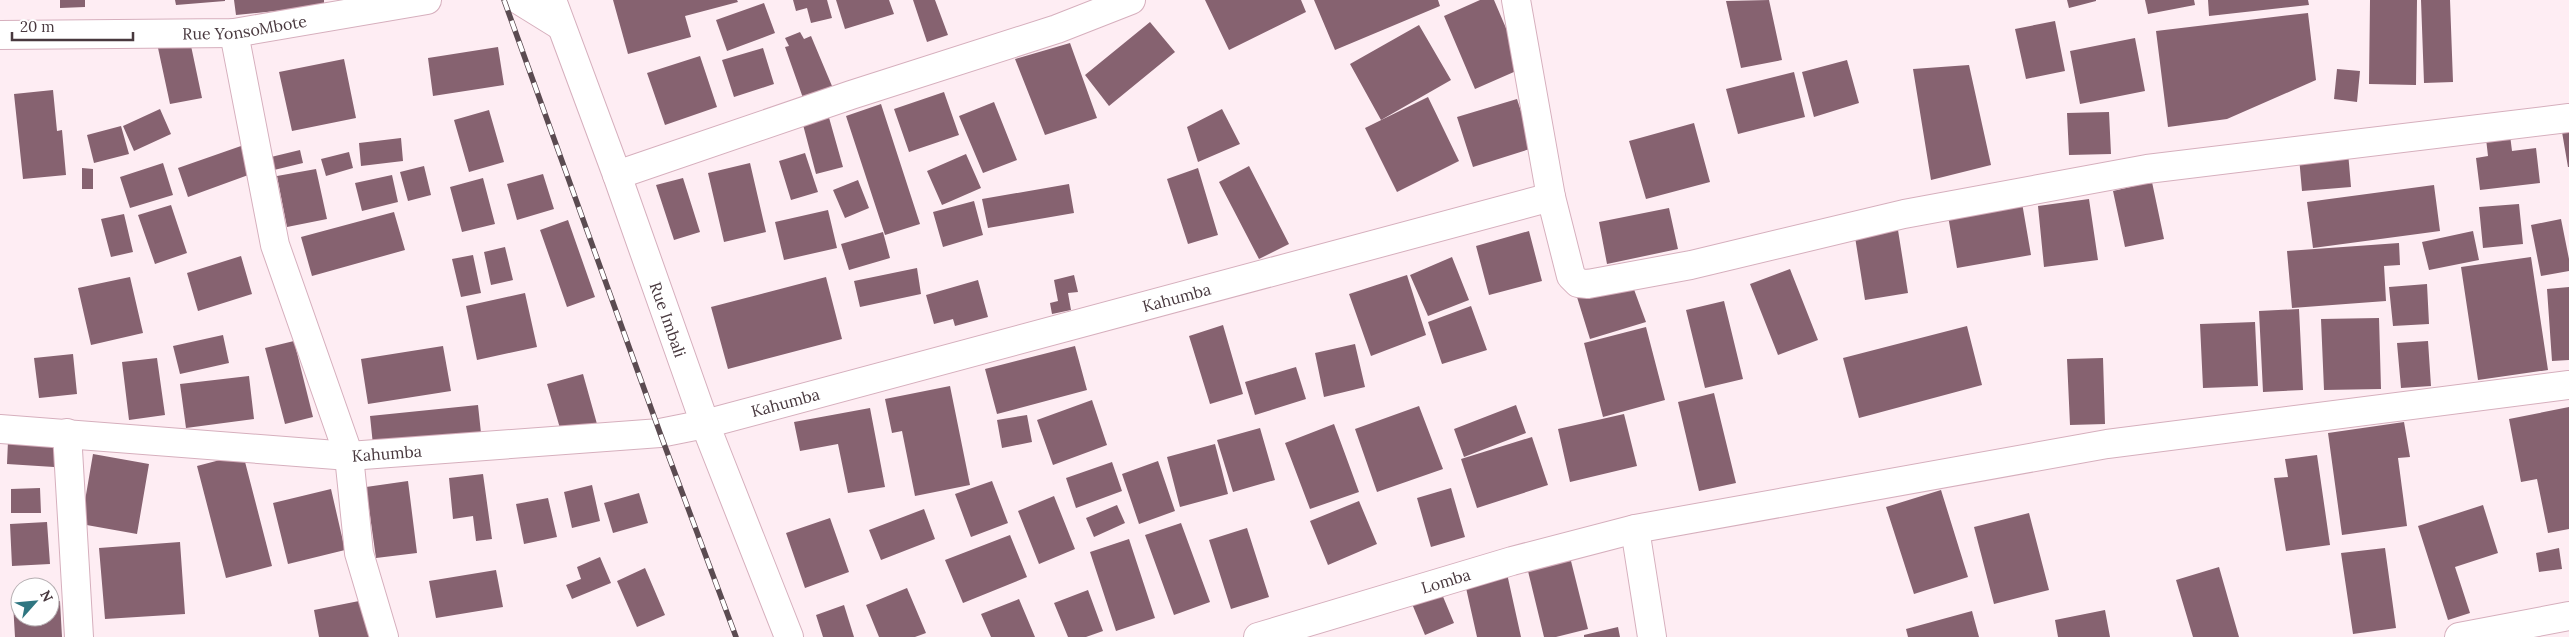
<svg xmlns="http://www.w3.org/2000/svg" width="2569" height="637" viewBox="0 0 2569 637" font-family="Lora,serif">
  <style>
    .building { fill: #866270 }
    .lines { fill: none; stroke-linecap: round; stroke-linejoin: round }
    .minor-casing { stroke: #d6afbd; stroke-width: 30 }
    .minor { stroke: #fff; stroke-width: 28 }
    .rail-casing { stroke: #5b4b51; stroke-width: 5.5 }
    .rail { stroke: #fff; stroke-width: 4; stroke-dasharray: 11; stroke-linecap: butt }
    .labels { text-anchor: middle; stroke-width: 5; stroke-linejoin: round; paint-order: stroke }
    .street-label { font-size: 16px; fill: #48383e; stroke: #fff }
  </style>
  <rect width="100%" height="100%" fill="#feedf3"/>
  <path class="building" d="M60,0H85V7L60,8Z
    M175,0H225V1L176,5Z
    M234,0H324V6L236,15Z
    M613,0H737L738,2L685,16L691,37L628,54Z
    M793,0H827L832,18L811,23L807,8L796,11Z
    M836,0H889L894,14L845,29Z
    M913,0H935L948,35L927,42Z
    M1205,0H1301L1306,12L1229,50Z
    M1314,0H1438L1440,6L1335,50Z
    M1480,0H1494L1523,68L1475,89L1444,16Z
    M1769,0L1782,60L1741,68L1726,1Z
    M2067,0H2096V1L2069,8Z
    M2145,0H2194L2195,5L2148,14Z
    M2208,0H2308L2309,5L2209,16Z
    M2370,0H2417L2416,85L2369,84Z
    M2421,0H2450L2453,82L2424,83Z
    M764,3L775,33L727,51L716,20Z
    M2308,13L2316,80L2227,119L2168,127L2156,31Z
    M2055,21L2065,71L2026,79L2015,29Z
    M1150,22L1175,52L1109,106L1085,75Z
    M1419,25L1451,80L1381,120L1350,64Z
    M800,32L804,39L811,36L832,86L803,98L785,47L789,46L785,38Z
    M2135,38L2145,91L2080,104L2070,51Z
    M190,41L202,98L170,104L158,48Z
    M1070,43L1097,118L1045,135L1015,59Z
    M498,47L504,85L433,96L428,58Z
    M763,48L774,84L734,97L722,60Z
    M700,56L717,107L665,125L647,73Z
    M344,59L356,118L292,131L279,72Z
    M1847,60L1859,103L1814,117L1802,72Z
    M1969,65L1991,165L1931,180L1913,69Z
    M2337,69L2360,71L2357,102L2334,99Z
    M1794,72L1805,117L1738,134L1726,89Z
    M53,90L57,131L62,130L66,175L23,179L14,94Z
    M944,92L959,135L909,152L894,109Z
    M1428,97L1459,161L1397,192L1365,128Z
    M1517,99L1533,148L1473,167L1457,117Z
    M994,102L1017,160L983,173L959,116Z
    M881,104L920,224L885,235L846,116Z
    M160,109L171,134L134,151L123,126Z
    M1222,109L1240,144L1198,162L1187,127Z
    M489,110L504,162L469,172L454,120Z
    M2109,112L2111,154L2069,155L2067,113Z
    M828,114L843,167L816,174L802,121Z
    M1694,123L1710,182L1646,199L1629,141Z
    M121,126L129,154L94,163L87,135Z
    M2509,127L2512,151L2536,148L2540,183L2480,190L2476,158L2488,156L2485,130Z
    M2569,131V167H2568L2562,132Z
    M401,138L403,161L361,166L359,143Z
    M241,146L251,174L188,197L178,168Z
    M300,150L303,163L274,170L271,157Z
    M349,152L353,168L326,176L321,159Z
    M2348,152L2351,187L2302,191L2299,157Z
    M805,153L818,192L791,200L779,161Z
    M966,154L981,188L942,205L927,171Z
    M163,163L173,195L130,208L120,177Z
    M750,163L766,232L724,242L708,173Z
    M424,166L431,195L408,201L400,172Z
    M1249,166L1289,244L1259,259L1219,182Z
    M82,168L93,169V189H82Z
    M1198,168L1218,235L1188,244L1167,179Z
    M316,169L327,219L287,227L277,176Z
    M543,174L554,209L517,220L507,184Z
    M392,175L398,202L362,211L355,183Z
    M483,178L495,224L462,232L450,187Z
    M683,178L700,232L674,240L656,185Z
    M858,180L869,208L845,218L833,190Z
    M2152,182L2164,239L2125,247L2113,191Z
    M1069,184L1074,213L988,228L982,199Z
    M2434,185L2440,231L2313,248L2307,202Z
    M2021,197L2031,255L1957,268L1947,210Z
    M2089,199L2098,260L2044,267L2038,206Z
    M974,201L983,235L943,247L933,212Z
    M2519,204L2523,244L2483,248L2479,207Z
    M171,205L187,253L155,264L138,215Z
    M1669,208L1678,249L1607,264L1599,222Z
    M828,210L837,248L784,260L775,222Z
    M394,212L405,250L312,276L301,237Z
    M124,214L133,252L111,257L101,219Z
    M2561,219L2569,259V271L2541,276L2531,225Z
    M568,220L595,297L567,307L540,230Z
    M1898,230L1908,293L1865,300L1855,237Z
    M1529,231L1542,281L1489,295L1476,246Z
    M2473,231L2479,260L2429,270L2422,242Z
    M883,232L890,258L849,270L841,244Z
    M2399,243L2400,265L2384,266L2386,301L2292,308L2287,251Z
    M505,247L513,280L491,285L484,252Z
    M473,255L481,293L461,297L452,259Z
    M241,256L252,294L198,311L187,273Z
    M1452,257L1469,300L1428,316L1410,275Z
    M2531,257L2548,370L2478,380L2461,267Z
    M1625,265L1646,322L1590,339L1572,281Z
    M917,268L921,294L860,307L854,281Z
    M1790,269L1818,340L1778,355L1750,284Z
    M1074,275L1078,292L1068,293L1071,310L1052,314L1050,303L1058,301L1054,280Z
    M1407,275L1426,335L1371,356L1349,294Z
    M130,277L143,333L91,345L78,288Z
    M826,277L842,339L728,369L711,307Z
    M978,280L988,317L955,326L953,319L934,324L926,295Z
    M2427,284L2429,324L2393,326L2389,287Z
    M2569,287V360L2552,361L2547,289Z
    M525,293L537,347L477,360L466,306Z
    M1724,301L1743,379L1705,388L1686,310Z
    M1471,306L1487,350L1442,364L1428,322Z
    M2299,309L2303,390L2263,392L2259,311Z
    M2379,318L2381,389L2324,390L2321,319Z
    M2255,322L2258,386L2203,388L2200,324Z
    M1223,325L1243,394L1210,404L1189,336Z
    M1967,326L1982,385L1859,418L1843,358Z
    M1646,327L1665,400L1603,417L1584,343Z
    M223,335L229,363L180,374L173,346Z
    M294,341L313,417L285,424L265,348Z
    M2428,341L2431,386L2401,388L2397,343Z
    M1355,344L1365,387L1324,397L1315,353Z
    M443,346L451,391L368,404L361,359Z
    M1075,346L1087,390L997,414L985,369Z
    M73,354L77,394L39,398L34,358Z
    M157,358L165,415L129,420L122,362Z
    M2103,358L2105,424L2070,425L2067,359Z
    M1296,367L1306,399L1255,415L1245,382Z
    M583,374L597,424L562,435L547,384Z
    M249,376L254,419L186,428L180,384Z
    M950,386L970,485L915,496L902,431L892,433L885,399Z
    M1714,393L1736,483L1699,491L1678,402Z
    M1092,400L1107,445L1053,465L1037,420Z
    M478,405L481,433L373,445L370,416Z
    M1516,405L1526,433L1464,457L1454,429Z
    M1419,406L1443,469L1377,492L1355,429Z
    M2569,407V529L2548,533L2537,479L2521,482L2509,419Z
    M870,408L885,487L848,493L838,444L800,451L794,422Z
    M1624,414L1637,466L1570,482L1558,429Z
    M1027,415L1032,442L1002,448L997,420Z
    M2404,422L2410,457L2398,458L2407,526L2342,535L2328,433Z
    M1334,424L1359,492L1310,509L1285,443Z
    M1260,428L1275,480L1233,492L1217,440Z
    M1532,437L1548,485L1477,508L1461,459Z
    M8,441L55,445L54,467L7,464Z
    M1215,444L1228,494L1180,507L1167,457Z
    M93,454L149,464L137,534L81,524Z
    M243,454L272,566L226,578L197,466Z
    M2317,455L2330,545L2286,551L2274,478L2288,477L2285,459Z
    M1158,461L1175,511L1139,524L1122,474Z
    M1112,462L1122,491L1076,508L1066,478Z
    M483,474L492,539L476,541L473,516L453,519L449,478Z
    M408,481L417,553L376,558L366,487Z
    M992,481L1008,523L971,537L955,494Z
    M592,485L600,521L572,528L564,492Z
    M40,488L41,513H11V489Z
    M1451,488L1465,537L1431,547L1417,498Z
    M331,489L345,550L288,564L273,503Z
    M1941,490L1968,577L1914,594L1886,507Z
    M639,493L648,523L613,533L604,503Z
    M1054,496L1075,549L1039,564L1018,511Z
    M548,498L557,537L524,544L516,504Z
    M1359,501L1377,544L1328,565L1310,521Z
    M1117,505L1125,523L1094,537L1086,518Z
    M2483,505L2498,553L2455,567L2470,613L2448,620L2418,526Z
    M924,509L935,539L881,560L869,530Z
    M2029,513L2049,590L1994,604L1974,527Z
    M830,518L849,572L805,588L786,533Z
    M47,522L50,564L12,566L10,524Z
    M1181,523L1210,602L1174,615L1145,535Z
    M1247,528L1269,597L1231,609L1209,540Z
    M1010,535L1027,577L963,603L945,560Z
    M1129,539L1155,618L1116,631L1090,552Z
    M180,542L185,614L105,619L99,548Z
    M2385,548L2396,628L2353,634L2341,553Z
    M2559,548L2562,569L2539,572L2536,553Z
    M600,557L611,583L572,599L566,585L581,579L577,567Z
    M1570,557L1588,629L1556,637H1544L1527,567Z
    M2219,567L2239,637H2193L2176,580Z
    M645,568L665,615L637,627L617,581Z
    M1506,569L1521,637H1477L1464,579Z
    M496,570L503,607L436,618L429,581Z
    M1439,587L1454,623L1425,635L1410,599Z
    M907,588L926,633L915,637H879L866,605Z
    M1088,590L1103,631L1086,637H1068L1054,603Z
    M1019,599L1035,637H991L981,614Z
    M364,600L371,637H319L314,610Z
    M60,601L62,637H15L13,603H20V617H50V602Z
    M844,605L854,637H823L816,615Z
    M2105,610L2110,637H2058L2055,620Z
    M1972,611L1979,637H1908L1906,629Z
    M1618,627L1620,637H1584V635Z"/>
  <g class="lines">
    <g class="minor-casing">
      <g id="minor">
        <path d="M519,0L561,26"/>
        <path id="s1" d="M552,0L617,175L705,424L789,637"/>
        <path d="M1516,0L1551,197L1571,276L1578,283L1588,284L1691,265L1904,214L2147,169L2569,118"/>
        <path d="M234,33L275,245L349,456L359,553L384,637"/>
        <path id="s2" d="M0,35L234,33L427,0"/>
        <path d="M617,175L851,95L1057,29L1131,0"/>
        <path id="s3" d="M0,429L349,456L660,433L705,424L1551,197"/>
        <path d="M67,433L79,637"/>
        <path d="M1635,529L1652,637"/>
        <path id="s4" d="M1258,637L1512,561L1635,529L2107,444L2569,385"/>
        <path d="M2459,637L2569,616"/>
      </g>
    </g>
    <use href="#minor" class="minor"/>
    <g class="rail-casing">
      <path id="rail" d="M504,0L660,433L736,637"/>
    </g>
    <use href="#rail" class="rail"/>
  </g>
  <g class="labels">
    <g class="street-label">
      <text dy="6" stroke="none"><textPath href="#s2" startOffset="245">Rue YonsoMbote</textPath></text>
      <text dy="6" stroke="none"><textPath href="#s3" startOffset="1196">Kahumba</textPath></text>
      <text dy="6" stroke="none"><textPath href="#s1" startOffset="340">Rue Imbali</textPath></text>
      <text dy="6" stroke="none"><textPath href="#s3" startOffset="791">Kahumba</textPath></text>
      <text dy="6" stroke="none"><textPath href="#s3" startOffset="388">Kahumba</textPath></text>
      <text dy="6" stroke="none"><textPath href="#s4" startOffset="196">Lomba</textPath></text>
    </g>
  </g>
  <g transform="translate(35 602) rotate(63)"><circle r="24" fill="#ffffff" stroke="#b6afb2"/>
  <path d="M0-4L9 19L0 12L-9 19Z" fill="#2f7681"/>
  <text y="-8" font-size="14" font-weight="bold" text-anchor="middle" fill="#48383e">N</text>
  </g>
  <path d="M12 32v8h121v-8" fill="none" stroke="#48383e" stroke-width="2.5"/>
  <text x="20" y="32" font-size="15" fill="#48383e" stroke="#ffffff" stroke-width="4" paint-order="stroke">20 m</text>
</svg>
